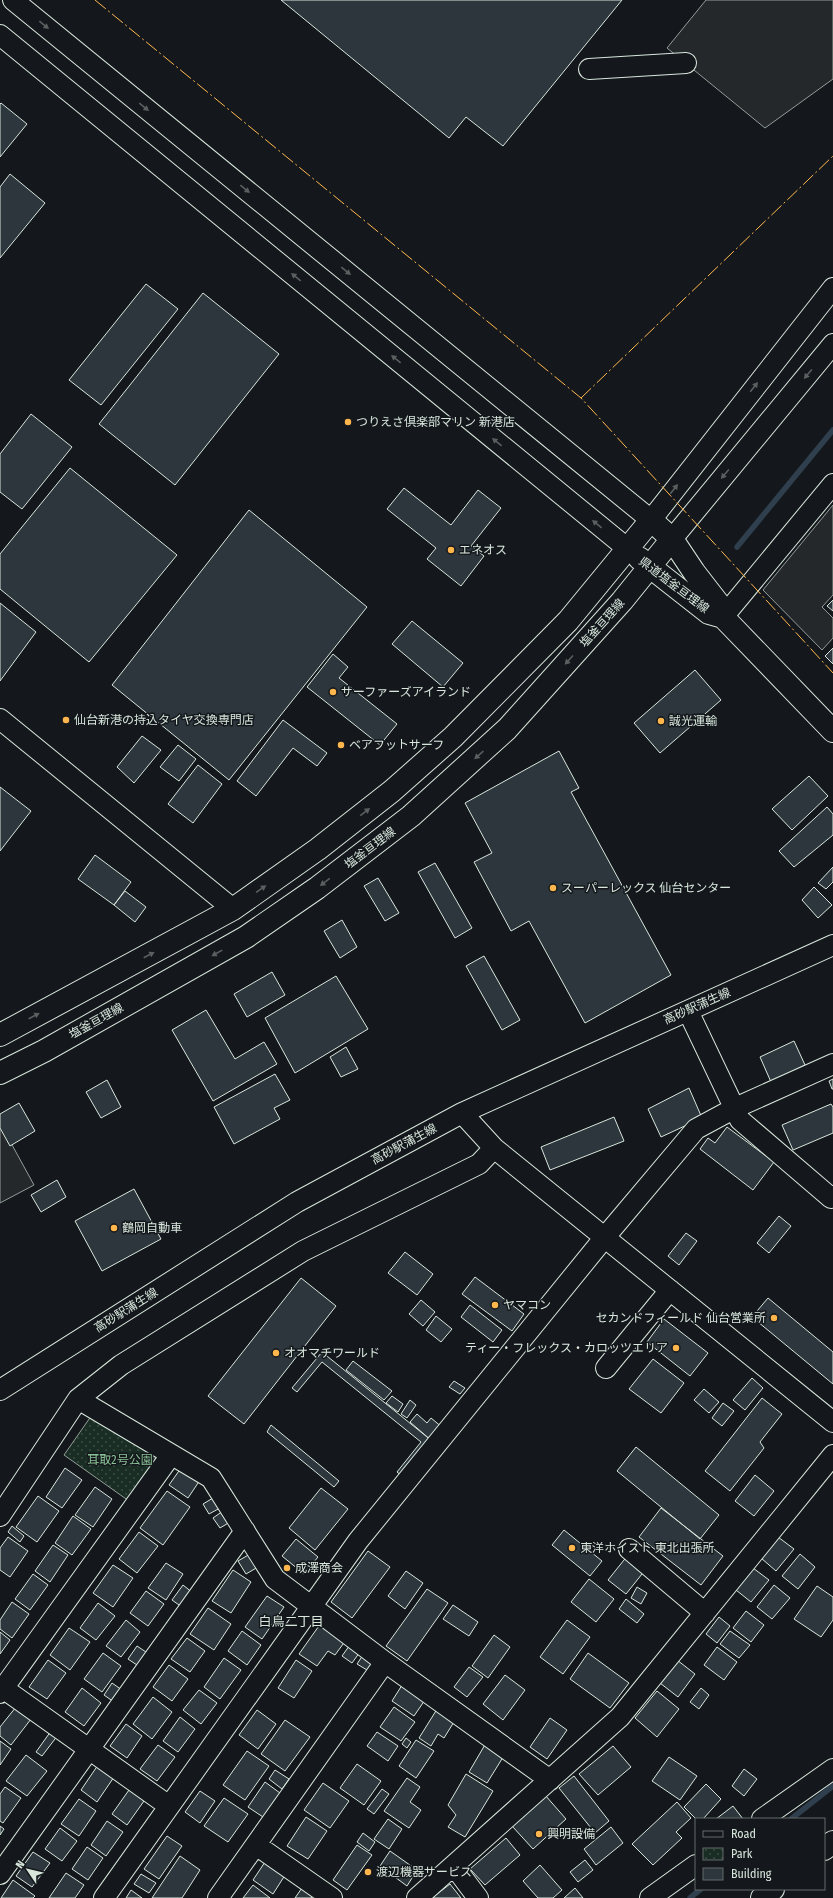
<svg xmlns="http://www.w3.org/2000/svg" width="833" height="1898" viewBox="0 0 833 1898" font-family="'Fira Sans Condensed','Noto Sans JP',sans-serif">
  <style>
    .park { fill: url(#park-dots); stroke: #939e99 }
    .parking { fill: #24282b; stroke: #939e99 }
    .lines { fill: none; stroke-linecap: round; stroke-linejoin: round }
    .stream { stroke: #2f3f4d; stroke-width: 5.5 }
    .building { fill: #2c363c; stroke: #d8e6dc }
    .minor-casing { stroke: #d8e6dc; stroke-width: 22 }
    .major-casing { stroke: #d8e6dc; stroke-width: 24 }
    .minor { stroke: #14181c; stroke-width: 20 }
    .major { stroke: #14181c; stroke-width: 22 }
    .power { stroke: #ffb74d; stroke-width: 1; stroke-dasharray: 14 3 2 3; stroke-linecap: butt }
    .oneway { fill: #59605f }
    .poi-dot { fill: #ffb74d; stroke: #14181c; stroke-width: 1.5 }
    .labels { text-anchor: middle; stroke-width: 3; stroke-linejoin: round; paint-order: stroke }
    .poi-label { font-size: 12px; fill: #d8e6dc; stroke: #14181c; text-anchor: start }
    .street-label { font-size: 12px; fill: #d8e6dc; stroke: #14181c }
    .park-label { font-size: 12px; fill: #8ac095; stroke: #14181c }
    .neighbourhood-label { font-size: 13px; fill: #d8e6dc; stroke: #14181c }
  </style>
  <defs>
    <pattern id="park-dots" width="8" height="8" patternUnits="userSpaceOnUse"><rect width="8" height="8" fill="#1a2d24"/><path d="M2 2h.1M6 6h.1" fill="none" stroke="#3b4b43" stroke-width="1.8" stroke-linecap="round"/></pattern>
  </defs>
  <rect width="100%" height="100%" fill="#14181c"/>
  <path class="park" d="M94,1412L162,1453L129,1501L64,1455Z"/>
  <path class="parking" d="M706,0H833V79L765,128L667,48Z
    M833,505V595L822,607L833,618V638L822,650L763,590Z
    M0,1123L34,1185L0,1203Z"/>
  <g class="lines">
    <path class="stream" d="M737,547L833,430
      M791,1819L833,1786
      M690,1898L701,1889"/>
  </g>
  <path class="building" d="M281,0H622L503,146L466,117L449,138Z
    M1,103L27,124L0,157V104Z
    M10,174L45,203L0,258V187Z
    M146,284L178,309L101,405L69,380Z
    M203,293L279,354L175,485L99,424Z
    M31,414L72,447L22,509L0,492V454Z
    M70,468L177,555L89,662L0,589V554Z
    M404,488L451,525L478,490L501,508L471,546L484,556L461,586L427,559L436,548L387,509Z
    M249,510L367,607L229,780L112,685Z
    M833,600V611L827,606Z
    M0,603L36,632L0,681Z
    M412,621L463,663L443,687L392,644Z
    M833,648V664L825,656Z
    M333,654L348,667L339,678L397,724L380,745L307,687Z
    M695,670L721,700L660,753L634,723Z
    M283,720L327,753L317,766L293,748L256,796L237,781Z
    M142,736L161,750L134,783L117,767Z
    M178,745L196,759L179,781L160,767Z
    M559,751L579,788L571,792L671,975L585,1023L529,921L511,931L474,862L492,853L465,803Z
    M198,765L222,784L193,823L168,804Z
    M809,776L828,796L792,830L772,809Z
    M0,787L31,811L0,851Z
    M827,807L833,814V835L794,867L779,851Z
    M95,855L131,882L114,905L78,879Z
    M435,863L472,928L455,938L418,872Z
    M833,867V882L826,889L818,883Z
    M378,878L399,913L385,921L364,886Z
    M814,887L832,905L818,918L802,900Z
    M125,891L146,907L135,922L114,905Z
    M342,920L357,947L340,958L324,931Z
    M484,956L520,1020L502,1030L466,966Z
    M272,972L285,995L247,1017L234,994Z
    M336,976L368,1029L295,1073L265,1018Z
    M206,1010L235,1059L264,1042L277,1064L213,1101L172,1030Z
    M794,1041L805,1065L771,1082L760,1057Z
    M346,1047L358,1069L341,1077L330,1057Z
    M275,1074L290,1100L274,1108L280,1119L234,1144L214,1107Z
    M833,1079V1089H832L829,1081Z
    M107,1080L121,1107L101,1118L86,1092Z
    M689,1088L702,1118L661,1137L648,1109Z
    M19,1103L35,1131L10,1146L0,1128V1114Z
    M831,1104L833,1107V1133L793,1150L782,1125Z
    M614,1117L624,1141L550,1170L541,1147Z
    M727,1127L774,1162L753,1190L700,1149L708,1138L715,1143Z
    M57,1180L66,1197L41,1212L31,1195Z
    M134,1189L161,1239L102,1271L75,1221Z
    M779,1216L791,1226L769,1253L757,1243Z
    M686,1233L697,1241L679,1265L668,1256Z
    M405,1252L433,1274L417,1295L388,1273Z
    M475,1277L524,1314L512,1331L462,1294Z
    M301,1278L336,1306L244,1424L208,1396Z
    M768,1298L833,1352V1384L752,1317Z
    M421,1300L435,1312L423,1326L409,1314Z
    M470,1305L502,1330L493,1342L461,1317Z
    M436,1316L452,1329L441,1342L426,1330Z
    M664,1319L708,1353L690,1376L647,1342Z
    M322,1352L432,1441L403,1477L397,1472L421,1442L322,1362L297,1392L292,1388Z
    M653,1359L684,1383L661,1413L629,1389Z
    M353,1361L392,1391L384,1400L346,1370Z
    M752,1378L763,1388L745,1410L733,1400Z
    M454,1381L465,1388L460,1394L449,1387Z
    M704,1389L719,1402L709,1413L694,1400Z
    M392,1396L403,1404L398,1412L386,1403Z
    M762,1398L782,1414L760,1442L764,1448L730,1491L705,1471Z
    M410,1400L416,1405L407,1418L401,1414Z
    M723,1403L734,1411L722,1426L712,1418Z
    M417,1414L427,1423L431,1418L443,1428L432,1441L410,1422Z
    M271,1425L339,1481L334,1487L267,1432Z
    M636,1447L719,1515L700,1539L617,1471Z
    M65,1468L82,1480L62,1508L46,1497Z
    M181,1468L200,1480L188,1498L169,1485Z
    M755,1475L774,1491L754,1516L735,1501Z
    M95,1487L112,1499L93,1527L75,1515Z
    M321,1488L348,1509L315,1550L289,1528Z
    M167,1491L190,1507L163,1545L140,1528Z
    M38,1496L59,1511L37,1542L16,1527Z
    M213,1498L220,1508L209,1514L203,1504Z
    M661,1508L723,1556L701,1585L639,1537Z
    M223,1511L230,1522L220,1528L213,1518Z
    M73,1516L91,1529L72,1555L55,1543Z
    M12,1526L24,1536L20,1542L8,1532Z
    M564,1530L602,1561L590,1576L552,1545Z
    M139,1532L158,1546L137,1573L119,1559Z
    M8,1537L28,1551L10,1577L0,1570V1548Z
    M778,1537L794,1549L776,1571L761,1558Z
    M296,1539L318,1557L304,1574L282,1556Z
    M53,1545L68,1555L50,1582L35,1571Z
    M368,1551L390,1567L352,1618L331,1602Z
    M250,1554L258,1567L246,1574L238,1561Z
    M800,1554L815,1567L798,1589L782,1576Z
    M628,1555L646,1569L626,1594L608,1580Z
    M166,1563L183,1574L166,1600L148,1588Z
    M113,1565L133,1578L113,1607L93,1593Z
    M753,1568L769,1580L751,1602L736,1590Z
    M233,1570L251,1582L231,1613L212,1601Z
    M406,1571L423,1583L405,1609L388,1596Z
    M33,1574L48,1585L30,1610L15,1599Z
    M589,1579L614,1599L596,1622L571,1602Z
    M183,1585L193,1593L182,1607L172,1600Z
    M774,1585L790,1598L772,1619L757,1607Z
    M817,1586L833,1597V1620L821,1637L794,1619Z
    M637,1587L647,1593L641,1604L631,1598Z
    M427,1589L448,1603L407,1661L386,1646Z
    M146,1591L164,1604L148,1626L130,1613Z
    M267,1596L284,1607L262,1639L245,1627Z
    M626,1599L644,1614L637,1623L619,1609Z
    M12,1602L29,1614L12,1638L0,1629V1620Z
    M98,1603L115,1616L96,1640L80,1628Z
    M453,1605L478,1622L469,1636L443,1619Z
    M208,1608L231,1624L214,1650L190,1634Z
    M746,1611L764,1625L751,1642L733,1628Z
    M719,1617L730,1626L717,1643L706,1634Z
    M126,1620L140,1632L121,1657L106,1646Z
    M567,1620L590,1637L563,1674L540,1657Z
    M321,1623L346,1640L335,1655L328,1651L317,1666L299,1654Z
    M69,1628L90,1642L70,1670L50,1655Z
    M242,1631L261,1645L247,1665L228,1651Z
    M730,1631L750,1645L739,1658L720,1644Z
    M0,1632L10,1640L0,1654Z
    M494,1635L510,1647L488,1678L472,1666Z
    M187,1638L205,1651L190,1672L171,1659Z
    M352,1642L362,1649L352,1663L342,1656Z
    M137,1646L149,1654L140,1667L128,1659Z
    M717,1647L737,1662L724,1680L704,1665Z
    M365,1652L374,1659L367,1670L357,1664Z
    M103,1653L121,1666L102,1692L84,1679Z
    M588,1653L629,1683L610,1708L570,1679Z
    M224,1658L241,1670L220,1699L204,1687Z
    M48,1660L66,1673L47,1699L29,1687Z
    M296,1660L312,1671L294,1698L278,1688Z
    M677,1660L695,1674L678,1697L660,1683Z
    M169,1665L188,1679L172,1701L153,1687Z
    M469,1667L483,1677L467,1697L454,1687Z
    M505,1675L525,1690L503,1720L483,1704Z
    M404,1682L427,1697L414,1716L392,1701Z
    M112,1683L122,1690L114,1702L104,1695Z
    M82,1688L101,1703L84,1726L65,1712Z
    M701,1688L709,1695L699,1709L690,1702Z
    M199,1690L217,1703L201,1724L183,1710Z
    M657,1691L679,1709L657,1737L635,1718Z
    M153,1697L172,1712L152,1739L133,1724Z
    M439,1706L457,1717L444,1738L438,1734L431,1746L419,1738Z
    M16,1707L31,1719L11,1745L0,1736V1727Z
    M394,1707L415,1722L401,1741L380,1727Z
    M257,1710L276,1724L258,1749L239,1735Z
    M180,1717L195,1729L178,1752L163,1741Z
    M550,1718L567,1730L547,1759L530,1747Z
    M285,1720L310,1737L285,1771L261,1754Z
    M126,1724L142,1736L127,1758L110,1746Z
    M51,1731L58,1735L42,1756L36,1752Z
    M377,1732L398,1746L388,1761L367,1746Z
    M406,1738L411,1742L407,1748L402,1744Z
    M416,1740L434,1751L416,1778L399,1766Z
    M0,1741L11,1749L0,1765Z
    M486,1743L505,1754L487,1783L469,1772Z
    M158,1745L175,1757L157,1781L140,1769Z
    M613,1746L631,1767L598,1795L579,1774Z
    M247,1751L269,1766L245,1800L223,1785Z
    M26,1755L47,1771L27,1796L6,1781Z
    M669,1757L697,1776L680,1800L652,1781Z
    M357,1764L381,1781L364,1805L340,1788Z
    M98,1765L114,1777L97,1802L81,1790Z
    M744,1769L757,1779L744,1796L732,1786Z
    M275,1770L289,1779L282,1789L269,1779Z
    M466,1774L493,1791L465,1837L448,1827L456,1815L448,1805Z
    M574,1776L609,1821L595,1833L559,1788Z
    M407,1778L420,1787L410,1802L421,1810L409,1828L384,1811Z
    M265,1782L280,1793L263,1817L248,1807Z
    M323,1783L349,1801L330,1828L304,1810Z
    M706,1784L721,1799L703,1819H696L684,1807Z
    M5,1787L21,1798L3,1823L0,1821V1794Z
    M382,1789L389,1794L374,1814L367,1809Z
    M129,1790L144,1801L127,1825L112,1814Z
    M200,1791L215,1801L200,1823L185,1812Z
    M545,1795L566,1819L533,1849L512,1826Z
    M224,1798L248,1814L228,1842L204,1826Z
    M79,1799L96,1811L79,1836L61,1824Z
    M677,1802L691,1818L676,1832L682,1838L653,1865L632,1844Z
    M733,1806L743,1819H716Z
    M306,1817L327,1831L308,1859L287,1846Z
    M388,1819L402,1829L389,1849L374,1839Z
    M107,1821L123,1832L106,1856L91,1845Z
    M0,1826L4,1829L0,1835Z
    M611,1827L623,1843L596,1865L584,1849Z
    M60,1828L77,1841L62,1861L45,1849Z
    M363,1833L375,1842L369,1851L357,1842Z
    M167,1836L182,1846L159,1879L144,1869Z
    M506,1838L520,1855L485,1885L470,1869Z
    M357,1845L372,1855L347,1890L333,1880Z
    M87,1847L103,1858L88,1880L72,1869Z
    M390,1851L417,1870L407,1886L380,1866Z
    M33,1852L50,1863L32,1887L16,1876Z
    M180,1856L200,1870L182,1898H152Z
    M267,1859L287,1872L273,1894L253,1880Z
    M585,1860L593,1870L578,1882L570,1872Z
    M540,1865L562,1890L553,1898H538L523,1881Z
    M66,1873L84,1885L75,1898H49Z
    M141,1874L156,1883L149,1893L134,1884Z
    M13,1880L35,1896L33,1898H1Z
    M450,1884L461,1898H432Z
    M253,1885L270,1898H243Z
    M304,1885L315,1892L311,1898H295Z
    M575,1888L583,1898H564Z
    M131,1890L142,1898H126Z"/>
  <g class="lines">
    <g class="minor-casing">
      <path id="minor" d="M13,0L651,520L833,288
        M0,35L628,549
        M589,69L686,63
        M672,539L833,344
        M723,617L833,484
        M0,719L233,909
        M688,1011L740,1120L831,1198L833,1196
        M462,1113L494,1148L833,1422
        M606,1368L670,1290
        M0,1390L297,1202L462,1113L833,945
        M78,1399L211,1478L275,1579L385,1662L550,1780
        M0,1516L78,1399L121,1365L303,1251L479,1164L494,1148
        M629,1549L705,1613
        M0,1686L169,1806
        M0,1693L171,1455
        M762,1819L833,1769
        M256,1845L332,1898
        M454,1866L478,1898
        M0,1874L245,1531
        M104,1898L358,1541L605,1237L696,1129L735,1108L833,1064
        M218,1898L385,1662
        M417,1898L620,1717L833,1455
        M650,1898L696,1865"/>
    </g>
    <g class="major-casing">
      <path id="major" d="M639,558L709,613L723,617
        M0,1035L233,909L318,849L392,791L453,737L568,621L651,520L672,539L694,572L718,603L723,617L833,731
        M0,1073L44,1051L246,937L317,888L411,816L507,729L622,601L672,539
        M824,1849L833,1842
        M762,1898L773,1889"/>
    </g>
    <use href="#minor" class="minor"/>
    <use href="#major" class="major"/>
    <path class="power" d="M95,0L581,398L833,673
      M581,398L833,156"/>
  </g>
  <defs><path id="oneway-solid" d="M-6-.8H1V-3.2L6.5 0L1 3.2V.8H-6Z"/></defs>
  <g class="oneway">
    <use href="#oneway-solid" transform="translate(44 25) rotate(39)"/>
    <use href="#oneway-solid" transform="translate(144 107) rotate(39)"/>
    <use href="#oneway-solid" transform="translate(245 189) rotate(39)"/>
    <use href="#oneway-solid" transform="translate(346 271) rotate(39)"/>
    <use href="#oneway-solid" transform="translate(296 277) rotate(-141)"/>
    <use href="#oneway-solid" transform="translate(396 359) rotate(-141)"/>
    <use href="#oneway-solid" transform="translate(808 374) rotate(130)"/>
    <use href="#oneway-solid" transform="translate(754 387) rotate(-52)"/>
    <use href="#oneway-solid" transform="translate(497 442) rotate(-141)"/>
    <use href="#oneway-solid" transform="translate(725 474) rotate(130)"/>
    <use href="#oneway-solid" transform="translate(674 489) rotate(-52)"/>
    <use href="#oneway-solid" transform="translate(597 524) rotate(-141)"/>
    <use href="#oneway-solid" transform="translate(569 660) rotate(132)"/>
    <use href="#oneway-solid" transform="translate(479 755) rotate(138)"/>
    <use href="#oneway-solid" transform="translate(365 812) rotate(-38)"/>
    <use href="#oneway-solid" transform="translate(325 882) rotate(143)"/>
    <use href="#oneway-solid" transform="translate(261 889) rotate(-35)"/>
    <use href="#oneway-solid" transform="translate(217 953) rotate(151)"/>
    <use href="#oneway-solid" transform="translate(149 955) rotate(-28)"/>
    <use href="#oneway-solid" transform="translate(34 1016) rotate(-28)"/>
  </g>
  <g class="poi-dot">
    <circle cx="348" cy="422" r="4"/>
    <circle cx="451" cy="550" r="4"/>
    <circle cx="333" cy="692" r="4"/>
    <circle cx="66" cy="720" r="4"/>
    <circle cx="661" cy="721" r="4"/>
    <circle cx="341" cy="745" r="4"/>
    <circle cx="553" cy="888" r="4"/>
    <circle cx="114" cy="1228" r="4"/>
    <circle cx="495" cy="1305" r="4"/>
    <circle cx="774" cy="1318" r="4"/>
    <circle cx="676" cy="1348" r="4"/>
    <circle cx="276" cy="1353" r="4"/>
    <circle cx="572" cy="1548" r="4"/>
    <circle cx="287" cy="1568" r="4"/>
    <circle cx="539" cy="1834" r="4"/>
    <circle cx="368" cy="1872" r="4"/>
  </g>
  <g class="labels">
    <g class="poi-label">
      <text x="356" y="426">つりえさ倶楽部マリン 新港店</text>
      <text x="459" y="554">エネオス</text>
      <text x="341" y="696">サーファーズアイランド</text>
      <text x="74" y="724">仙台新港の持込タイヤ交換専門店</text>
      <text x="669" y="725">誠光運輸</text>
      <text x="349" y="749">ベアフットサーフ</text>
      <text x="561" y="892">スーパーレックス 仙台センター</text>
      <text x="122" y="1232">鶴岡自動車</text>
      <text x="503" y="1309">ヤマコン</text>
      <text x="766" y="1322" text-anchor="end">セカンドフィールド 仙台営業所</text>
      <text x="668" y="1352" text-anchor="end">ティー・フレックス・カロッツエリア</text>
      <text x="284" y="1357">オオマチワールド</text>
      <text x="580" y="1552">東洋ホイスト 東北出張所</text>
      <text x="295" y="1572">成澤商会</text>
      <text x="547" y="1838">興明設備</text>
      <text x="376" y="1876">渡辺機器サービス</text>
    </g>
    <g class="street-label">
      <text transform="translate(674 585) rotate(37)" y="4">県道塩釜亘理線</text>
      <text transform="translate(602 623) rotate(-48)" y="4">塩釜亘理線</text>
      <text transform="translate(370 848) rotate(-37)" y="4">塩釜亘理線</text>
      <text transform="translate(697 1006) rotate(-24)" y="4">高砂駅蒲生線</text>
      <text transform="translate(96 1021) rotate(-29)" y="4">塩釜亘理線</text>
      <text transform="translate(404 1144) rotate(-28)" y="4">高砂駅蒲生線</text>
      <text transform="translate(126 1310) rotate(-32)" y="4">高砂駅蒲生線</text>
    </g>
    <g class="park-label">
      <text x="120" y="1464">耳取2号公園</text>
    </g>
    <g class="neighbourhood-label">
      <text x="291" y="1626">白鳥二丁目</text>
    </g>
  </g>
  <rect x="695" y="1818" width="130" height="72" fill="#14181c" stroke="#626a69"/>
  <rect x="703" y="1831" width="20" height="6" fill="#14181c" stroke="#626a69"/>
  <text x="731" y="1838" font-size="12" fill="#d8e6dc">Road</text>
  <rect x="703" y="1848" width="20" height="12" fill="url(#park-dots)" stroke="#626a69"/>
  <text x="731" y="1858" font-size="12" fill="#d8e6dc">Park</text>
  <rect x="703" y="1868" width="20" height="12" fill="#2c363c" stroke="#626a69"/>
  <text x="731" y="1878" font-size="12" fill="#d8e6dc">Building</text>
  <g transform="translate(28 1870) rotate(305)" stroke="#14181c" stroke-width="3" paint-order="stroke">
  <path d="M0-3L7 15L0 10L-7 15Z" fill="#d8e6dc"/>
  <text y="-6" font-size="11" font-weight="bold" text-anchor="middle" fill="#d8e6dc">N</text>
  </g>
</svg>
